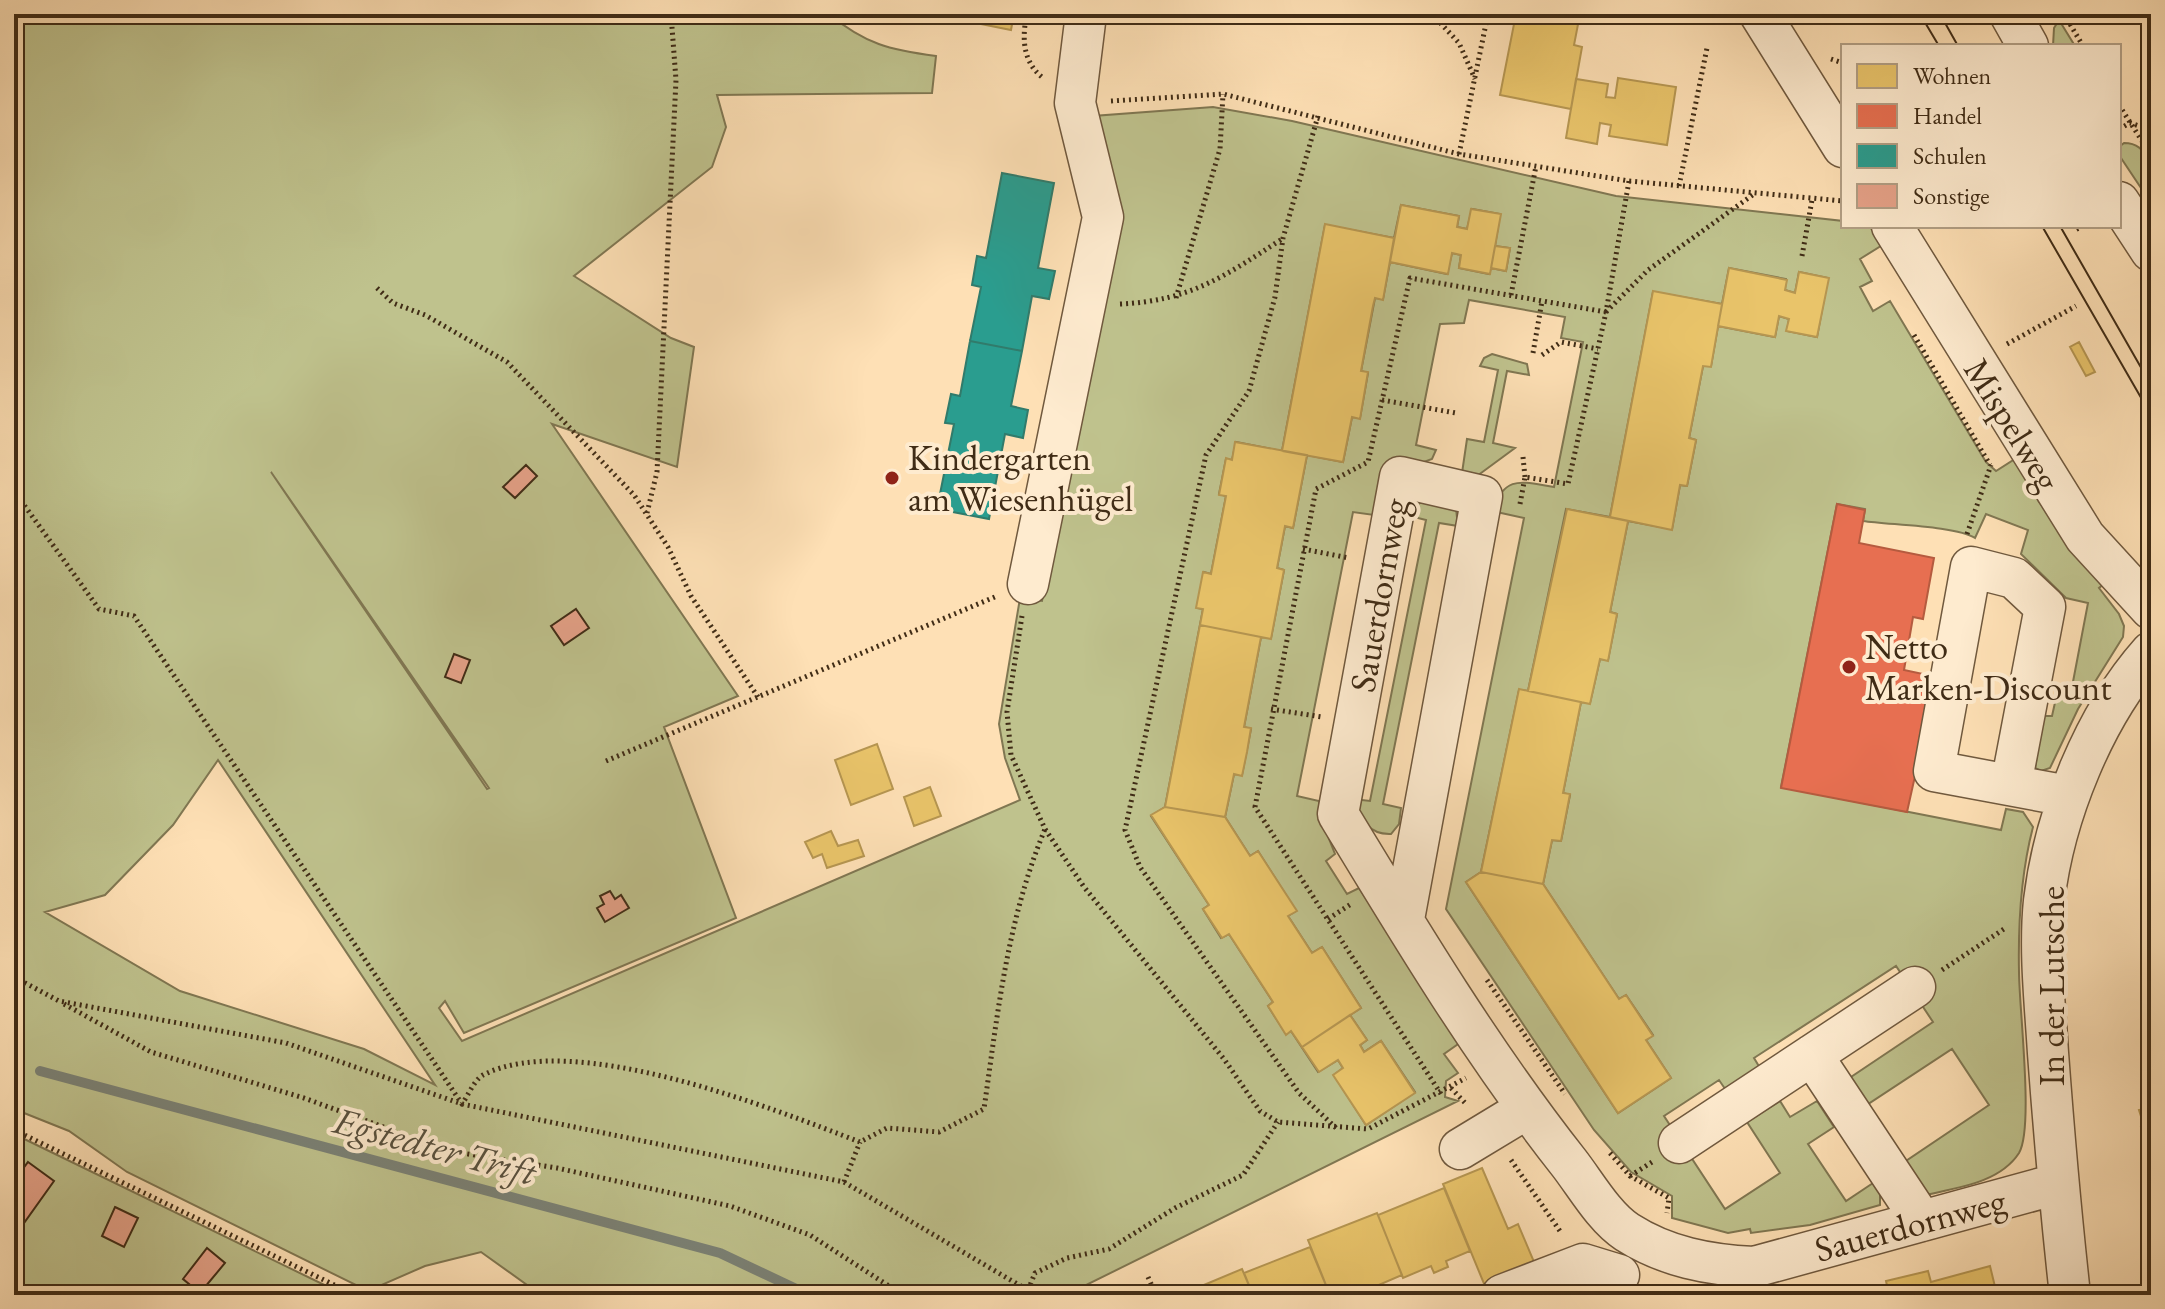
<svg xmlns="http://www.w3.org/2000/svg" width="2165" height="1309" viewBox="0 0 2165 1309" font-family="'EB Garamond',serif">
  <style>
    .green { fill: #bfc28d; stroke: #807752; stroke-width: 2; fill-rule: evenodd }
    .homes { fill: #e9c46a; stroke: #b69651; stroke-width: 2 }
    .shops { fill: #e76f51; stroke: #b55b3f; stroke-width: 2 }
    .schools { fill: #2a9d8f; stroke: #317b6b; stroke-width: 2 }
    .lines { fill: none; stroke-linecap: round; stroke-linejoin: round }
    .stream { stroke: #7b8276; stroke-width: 10 }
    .building { fill: #e7a38a; stroke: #402c16; stroke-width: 2 }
    .minor-casing { stroke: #70593e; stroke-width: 43 }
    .path { stroke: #402c16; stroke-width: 5; stroke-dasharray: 2 4; stroke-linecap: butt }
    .minor { stroke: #feebcf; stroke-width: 40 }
    .tram { stroke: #402c16; stroke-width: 2 }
    .poi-dot { fill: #8f2418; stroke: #feebcf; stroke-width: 3 }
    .labels { text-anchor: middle; stroke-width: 8; stroke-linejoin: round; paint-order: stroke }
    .street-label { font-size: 36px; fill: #402c16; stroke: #feebcf }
    .poi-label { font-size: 36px; fill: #402c16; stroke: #feebcf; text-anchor: start }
    .water-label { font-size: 38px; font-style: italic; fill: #58503e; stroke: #feebcf }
  </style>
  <rect width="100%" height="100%" fill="#fee0b5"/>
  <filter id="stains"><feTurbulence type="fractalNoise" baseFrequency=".0025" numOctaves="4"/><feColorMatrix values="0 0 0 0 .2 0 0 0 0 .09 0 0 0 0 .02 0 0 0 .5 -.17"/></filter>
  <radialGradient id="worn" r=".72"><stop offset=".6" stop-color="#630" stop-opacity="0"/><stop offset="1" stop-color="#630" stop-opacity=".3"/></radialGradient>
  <path class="green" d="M14,14H829C865,44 890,50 936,56L932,93L717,95L726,127L712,167L574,276L671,338L694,347L677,467L552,424L738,696L664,727L736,918L464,1033L445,1001L439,1008L462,1041L1020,800L1005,758L999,724L1020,598L1042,601L1094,326L1093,116L1213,107L1292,121L1616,196L1843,221V226L1871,228L1884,244L1860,259L1872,281L1860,287L1873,311L1890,301L1986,462L1996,471L2015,459L2039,502L2105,583L2099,588L2119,614L2124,626L2123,637L2078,709L2050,768L2041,771L2035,768L2043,716H2052L2059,685L2072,687L2088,603L2066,598L2021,554L2028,530L1986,514L1975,538C1956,526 1890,525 1863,521L1865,509L1837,504L1781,787L2001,830L2006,809L2023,812L2033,827C2021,873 2018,923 2019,972C2019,1008 2034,1128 2019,1153C1999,1184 1954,1188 1921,1196L1897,1167L1989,1105L1952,1049L1859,1110L1842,1083L1933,1022L1896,966L1754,1058L1766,1078L1732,1099L1719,1080L1664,1116L1725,1209L1780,1173L1747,1122L1780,1101L1790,1117L1817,1101L1834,1127L1808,1144L1846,1201L1873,1183L1880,1193V1205L1810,1225L1751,1233L1750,1229L1728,1233L1672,1218V1196L1631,1172L1594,1130L1446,909L1524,518L1492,511C1505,474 1522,482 1554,487L1583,342L1561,338L1565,317L1469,300L1464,323L1440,324L1416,445L1436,450L1432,459L1418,464L1374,515L1353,512L1297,796L1319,801L1320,816L1335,854L1326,861L1347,894L1359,888L1461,1042L1444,1054L1458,1073L1446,1081L1445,1097L1458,1101L1066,1295H541L481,1252L425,1266L368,1291L127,1172L69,1131L14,1109ZM1401,205L1459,216L1457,227L1467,229L1472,209L1500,214L1495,246L1510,248L1506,271L1491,268L1489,274L1459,268L1461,255L1452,253L1447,274L1390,262L1383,299L1375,298L1361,371L1368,373L1360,418L1352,417L1343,462L1307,455L1293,528L1285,526L1277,568L1284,570L1271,638L1261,637L1244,727L1251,729L1242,775L1234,774L1225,817L1250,856L1258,851L1296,911L1288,916L1312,953L1322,947L1361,1008L1350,1015L1367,1040L1360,1045L1364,1052L1381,1041L1415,1092L1366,1125L1334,1075L1343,1068L1338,1060L1318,1072L1291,1031L1286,1034L1268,1006L1273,1002L1229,934L1221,938L1203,909L1209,905L1151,816L1165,807L1203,609L1197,608L1204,572L1211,574L1226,496L1219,494L1226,459L1232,460L1236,442L1282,451L1325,225L1394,238ZM1729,268L1786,279L1785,290L1795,293L1799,272L1828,278L1817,337L1787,331L1789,319L1779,316L1775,337L1718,326L1711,366H1703L1689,438L1696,440L1687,486L1680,485L1672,529L1628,521L1610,612L1617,614L1608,660L1600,659L1590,703L1581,702L1563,793L1570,795L1561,841L1552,840L1543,884L1619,999L1626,995L1653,1035L1646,1040L1671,1078L1618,1113L1466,882L1481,872L1519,690L1528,691L1566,509L1610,517L1653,292L1722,304ZM271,472L489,788L487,789ZM218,760L435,1085L364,1049L180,991L45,912L105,895L173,825Z
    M2059,20L2075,46H2053L2054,28Z
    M2124,143C2155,143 2151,182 2151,203L2119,155V147Z
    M1492,354L1527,364L1529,375L1507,371L1493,443L1515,448L1477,476L1462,473L1467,439L1484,442L1498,370L1480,366L1484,358Z
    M1424,500L1456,509L1458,526L1439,523L1383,804L1401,808L1399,824L1391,834C1369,835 1359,818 1353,799L1370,801L1426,520L1410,516L1412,509Z
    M14,1134L345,1295H14Z"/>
  <path class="homes" d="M913,14H940L939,22Z
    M952,14H1014L1011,30L951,18Z
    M1516,14H1580L1574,45L1582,47L1571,109L1500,95Z
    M1618,78L1676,87L1667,145L1609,136L1611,125L1600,123L1597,144L1566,138L1576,79L1608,84L1606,97L1615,98Z
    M1401,205L1459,216L1457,227L1467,229L1471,209L1501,214L1490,274L1459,268L1461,255L1452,253L1448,274L1390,262Z
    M1325,224L1394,238L1383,300L1375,298L1373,306L1361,371L1368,372L1360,419L1352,417L1343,462L1282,451Z
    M1495,246L1510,248L1506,271L1491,268Z
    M1729,268L1787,280L1785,290L1795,293L1799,272L1829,278L1817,337L1786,331L1789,319L1779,316L1775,337L1718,326Z
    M1653,291L1722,304L1711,367L1703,366L1689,438L1696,440L1687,486L1680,485L1672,530L1610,517Z
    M2079,342L2095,372L2086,376L2070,347Z
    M1235,442L1307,455L1293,528L1285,526L1277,568L1284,570L1271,639L1200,625L1203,609L1196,608L1203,572L1211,574L1226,496L1219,495L1226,458L1232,460Z
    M1567,509L1628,521L1610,612L1617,614L1608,661L1600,659L1590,704L1528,691Z
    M1200,625L1261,637L1244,727L1251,728L1247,752L1242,776L1234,774L1225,817L1165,807Z
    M1519,689L1581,702L1563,793L1570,794L1561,841L1552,840L1543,884L1481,872Z
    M877,744L893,789L851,805L835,760Z
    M930,787L941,816L914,826L904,797Z
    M1165,807L1225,817L1250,856L1258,851L1297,911L1288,916L1312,953L1322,947L1361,1008L1302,1047L1291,1031L1286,1035L1268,1006L1273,1002L1229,934L1222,938L1203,909L1209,905L1151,815Z
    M831,831L838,846L858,840L864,856L827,868L822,854L813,858L805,842Z
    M1481,872L1543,884L1619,999L1626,995L1653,1036L1646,1040L1671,1078L1618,1113L1466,882Z
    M1350,1015L1367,1040L1360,1045L1364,1052L1381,1041L1415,1093L1366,1125L1333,1075L1343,1068L1338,1060L1319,1072L1302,1047Z
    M2151,1108V1125L2144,1126L2139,1110Z
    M2151,1125V1168L2141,1127Z
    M1482,1168L1508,1229L1518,1224L1537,1269L1487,1291L1443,1184Z
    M1444,1188L1470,1251L1446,1261L1448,1267L1443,1269L1434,1273L1431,1266L1403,1278L1378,1215Z
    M1377,1213L1402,1275L1374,1287L1377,1293L1372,1295H1330L1308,1240Z
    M1310,1247L1330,1295H1253L1244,1273Z
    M1990,1266L1997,1295H1889L1886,1281L1928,1271L1931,1282Z
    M1242,1269L1253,1295H1180Z"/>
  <path class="shops" d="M1837,504L1865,510L1859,543L1934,558L1923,619L1913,617L1904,670L1937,677L1907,812L1781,788Z"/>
  <path class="schools" d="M1002,173L1054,183L1038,268L1055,271L1049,299L1032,296L1022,351L970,341L981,287L972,285L977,256L986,258Z
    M970,341L1022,351L1011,406L1028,410L1023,438L1005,434L989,519L937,509L954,424L945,423L951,394L960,396Z"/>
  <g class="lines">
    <path class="stream" d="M40,1071L720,1253L809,1295"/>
  </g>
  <path class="building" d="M526,465L537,476L515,498L503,487Z
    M576,609L589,628L564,645L551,626Z
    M454,654L470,660L461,683L445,677Z
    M610,891L615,899L621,895L629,908L605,922L597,908L604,904L600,896Z
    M28,1162L54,1181L24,1223L14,1216V1181Z
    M115,1207L138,1218L124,1247L102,1236Z
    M207,1248L225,1263L200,1293L183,1279Z"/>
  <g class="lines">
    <g class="minor-casing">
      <path id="minor" d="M1760,14L1843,147
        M2010,14L2028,46
        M2119,202L2151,251
        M1892,226L2085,537L2151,609
        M1028,584L1103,217L1075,103L1086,14
        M2011,785L2045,607L2014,578L1971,567L1934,771L2068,796
        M1404,919L1482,496L1400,477L1338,814C1410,933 1483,1054 1569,1163C1586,1185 1604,1217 1627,1232C1666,1257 1709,1265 1754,1267L2057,1184
        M1812,1055L1922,1221
        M1679,1143L1915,987
        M1460,1149L1526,1109
        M1502,1295L1583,1264L1619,1275
        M2070,1295C2061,1214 2054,1134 2048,1053C2045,1003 2039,950 2044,901C2054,816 2094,716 2151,652"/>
    </g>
    <path class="path" d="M1027,14C1022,36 1022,61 1042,77
      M1432,14L1459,43L1475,79
      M2064,14L2083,46
      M1831,59L1843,63
      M1111,101L1223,94L1459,154L1629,181L1843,201
      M2119,105L2151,155
      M1318,116L1283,238L1275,297L1249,391L1206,455L1125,830L1140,867L1299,1093L1336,1128
      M2119,129L2130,123L2151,130
      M1459,154L1488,14
      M1679,186L1707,48
      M2029,226L2030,228
      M2073,226L2075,230L2083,226
      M1802,256L1812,200
      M377,288L393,303L425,315L507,362L634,495L668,547L691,596L758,697
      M1511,295L1536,166
      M1176,298L1220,149L1223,94
      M1120,304C1190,301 1225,276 1282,239
      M1606,312L1648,270L1754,194
      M1914,335L1990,465
      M2007,344L2076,306
      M1533,353L1542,301
      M1542,355L1561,342L1598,349
      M1382,400L1456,413
      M1523,457L1525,477
      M14,491L99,609L134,616L462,1104C468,1096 474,1080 483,1075C573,1029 771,1108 860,1142L887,1128L939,1132L984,1109C998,1011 1007,921 1045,829
      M1520,504L1525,477L1568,484L1606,312L1629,181
      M647,513L657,472L676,80L671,14
      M1967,534L1991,465
      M1303,549L1349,558
      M1022,616L1007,712L1011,755L1045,829L1084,887L1224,1059L1260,1111L1278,1122L1368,1129L1466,1078
      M1271,709L1322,717
      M606,761L997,596
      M1328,919L1351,904
      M1942,970L2007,927
      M14,977L59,1001L286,1043L462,1104L844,1182L1036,1295
      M1487,980L1565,1094
      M64,1004L151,1052L304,1098L449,1151L557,1168L730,1206L810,1235L903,1295
      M1451,1088L1467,1105
      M1441,1094L1255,807L1316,489L1368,462L1410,278L1606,312
      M14,1130L355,1295
      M1610,1153L1630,1176L1669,1198L1667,1213
      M1511,1160L1562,1234
      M1630,1176L1652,1162
      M844,1182L860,1142
      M1148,1277L1156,1295
      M1028,1290L1035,1273L1067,1258L1109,1249L1175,1208L1243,1175L1278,1122
      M2147,1295L2151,1294"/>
    <use href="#minor" class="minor"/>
    <path class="tram" d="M1920,14L1939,46
      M1940,14L1958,46
      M2042,226L2151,415
      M2060,226L2151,385"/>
  </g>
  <g class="poi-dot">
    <circle cx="892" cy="478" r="8"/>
    <circle cx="1849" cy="667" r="8"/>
  </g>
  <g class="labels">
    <g class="street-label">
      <text transform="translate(2013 424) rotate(58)" y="13">Mispelweg</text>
      <text transform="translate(1378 595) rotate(-80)" y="13">Sauerdornweg</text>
      <text transform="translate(2051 986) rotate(-90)" y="13">In der Lutsche</text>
      <text transform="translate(1910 1224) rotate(-15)" y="13">Sauerdornweg</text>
    </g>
    <g class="poi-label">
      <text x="908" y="470">Kindergarten<tspan x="908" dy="41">am Wiesenhügel</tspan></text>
      <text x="1865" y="659">Netto<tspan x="1865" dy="41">Marken-Discount</tspan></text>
    </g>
    <g class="water-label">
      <text transform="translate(435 1146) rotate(15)" y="13">Egstedter Trift</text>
    </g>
  </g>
  <rect width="2165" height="1309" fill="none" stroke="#fee0b5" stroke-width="48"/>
  <rect x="16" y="16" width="2133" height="1277" fill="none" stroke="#402c16" stroke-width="4"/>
  <rect x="24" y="24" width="2117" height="1261" fill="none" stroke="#402c16" stroke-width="2"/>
  <rect x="1841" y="44" width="280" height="184" fill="#feebcf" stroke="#b29f85" stroke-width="2"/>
  <rect x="1857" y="64" width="40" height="24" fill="#e9c46a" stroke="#b29f85" stroke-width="2"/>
  <text x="1913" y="84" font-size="24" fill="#402c16">Wohnen</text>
  <rect x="1857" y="104" width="40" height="24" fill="#e76f51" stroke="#b29f85" stroke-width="2"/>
  <text x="1913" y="124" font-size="24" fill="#402c16">Handel</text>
  <rect x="1857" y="144" width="40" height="24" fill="#2a9d8f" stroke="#b29f85" stroke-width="2"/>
  <text x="1913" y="164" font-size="24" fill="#402c16">Schulen</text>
  <rect x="1857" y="184" width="40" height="24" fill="#e7a38a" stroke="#b29f85" stroke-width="2"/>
  <text x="1913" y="204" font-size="24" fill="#402c16">Sonstige</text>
  <rect width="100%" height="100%" filter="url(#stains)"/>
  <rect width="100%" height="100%" fill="url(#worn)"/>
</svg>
